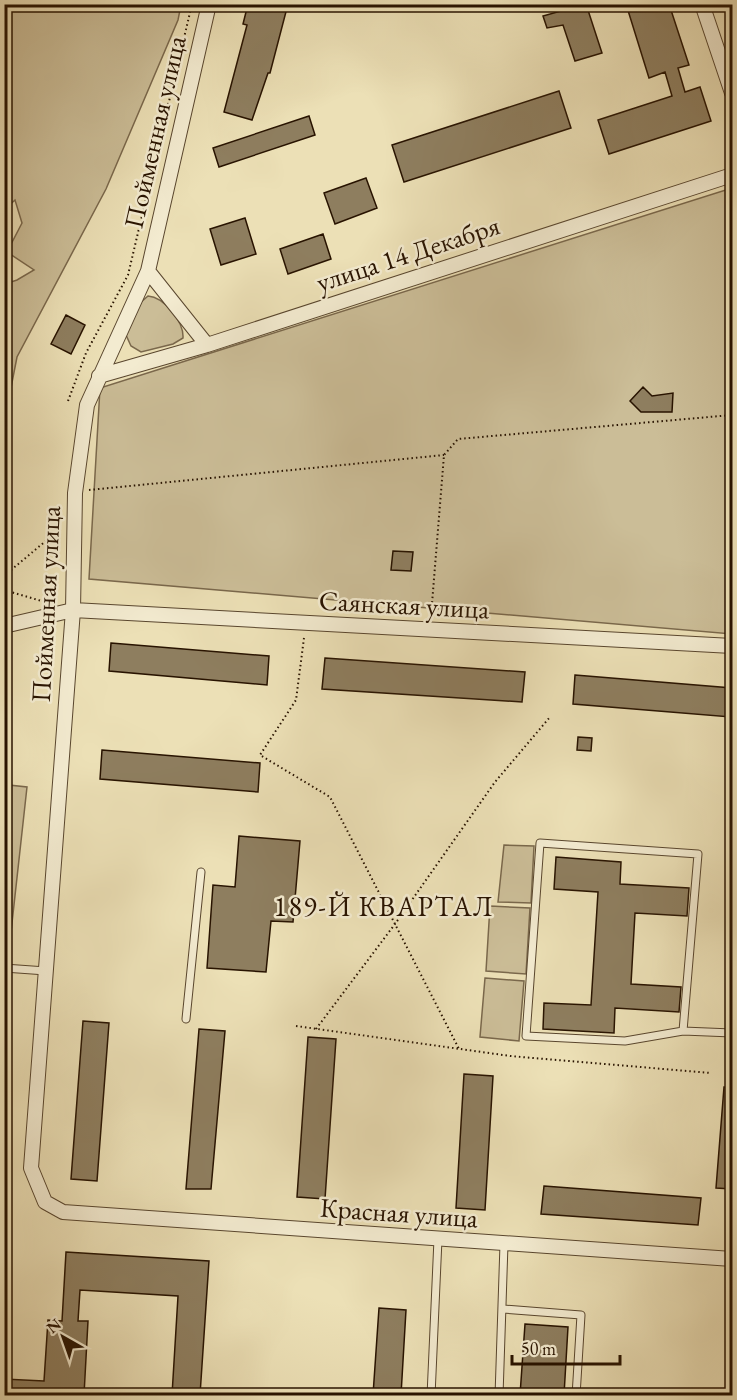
<svg xmlns="http://www.w3.org/2000/svg" width="737" height="1400" viewBox="0 0 737 1400" font-family="'EB Garamond',serif">
  <style>
    .green { fill: #cbbd97; stroke: #7a684c; stroke-width: 1.5 }
    .building { fill: #8e7e5f; stroke: #281300; stroke-width: 1.5 }
    .lines { fill: none; stroke-linecap: round; stroke-linejoin: round }
    .service-casing { stroke: #59462e; stroke-width: 9 }
    .minor-casing { stroke: #59462e; stroke-width: 16 }
    .path { stroke: #281300; stroke-width: 2; stroke-dasharray: 1.5 3; stroke-linecap: butt }
    .service { stroke: #f3ebd0; stroke-width: 7 }
    .minor { stroke: #f3ebd0; stroke-width: 14 }
    .labels { text-anchor: middle; stroke-width: 5; stroke-linejoin: round; paint-order: stroke }
    .street-label { font-size: 27px; fill: #281300; stroke: #f3ebd0 }
    .neighbourhood-label { font-size: 28px; letter-spacing: 1.5px; fill: #281300; stroke: #f3ebd0 }
  </style>
  <rect width="100%" height="100%" fill="#ece0b6"/>
  <filter id="stains"><feTurbulence type="fractalNoise" baseFrequency=".00333" numOctaves="4"/><feColorMatrix values="0 0 0 0 .2 0 0 0 0 .09 0 0 0 0 .02 0 0 0 .5 -.17"/></filter>
  <radialGradient id="worn" r=".72"><stop offset=".6" stop-color="#630" stop-opacity="0"/><stop offset="1" stop-color="#630" stop-opacity=".3"/></radialGradient>
  <path class="green" d="M5,4L181,5L178,20L106,189L17,357L5,418V284L17,280L34,270L7,252L22,223L15,200L5,209Z
    M732,188V634L89,579L100,388Z
    M148,296C164,297 184,322 183,338L173,344L141,352L131,346L126,335L140,303Z
    M5,726L10,751L9,785L27,787L10,941H4Z
    M504,845L534,846L531,903L498,902Z
    M490,906L530,908L526,974L486,971Z
    M485,978L524,981L519,1041L480,1037Z"/>
  <path class="building" d="M248,4H288L270,73H268L252,120L224,112L247,25L243,24Z
    M560,4H586L602,53L575,61L563,25L547,28L543,16L561,11Z
    M626,4H669L689,65L678,68L685,92L700,87L711,121L609,154L598,120L672,96L665,72L649,78Z
    M559,91L571,128L404,182L392,145Z
    M309,116L315,135L219,167L213,148Z
    M366,178L377,208L335,224L324,193Z
    M245,218L256,254L221,265L210,229Z
    M323,234L331,259L288,274L280,249Z
    M66,315L85,325L71,354L51,344Z
    M643,387L652,396L673,393L672,412H641L630,401Z
    M393,551L413,552L411,571L391,570Z
    M111,643L269,656L267,685L109,671Z
    M325,658L525,672L522,702L322,689Z
    M575,675L732,688L731,717L573,704Z
    M578,737L592,738L591,751L577,750Z
    M102,750L260,763L258,792L100,779Z
    M239,836L300,841L293,922L271,921L266,972L207,968L213,885L235,887Z
    M556,857L621,862L620,884L689,888L687,916L635,913L631,984L681,987L679,1012L615,1008L614,1033L543,1029L544,1003L591,1005L598,892L554,889Z
    M83,1021L109,1023L97,1181L71,1179Z
    M199,1029L225,1031L211,1189H186Z
    M308,1037L336,1039L325,1199L297,1197Z
    M464,1074L493,1076L485,1210L456,1208Z
    M724,1087L732,1088V1189L716,1188Z
    M544,1186L701,1198L698,1225L541,1214Z
    M66,1252L209,1261L200,1395H172L178,1296L80,1290L78,1321H88L84,1395H4V1379L44,1381L48,1320L62,1321Z
    M379,1308L406,1310L401,1395H373Z
    M525,1324L568,1327L564,1395H520Z"/>
  <g class="lines">
    <g class="service-casing">
      <path id="service" d="M4,968L46,971
        M186,1019L201,872
        M683,1031L698,854L540,843L526,1036L625,1041L683,1031L732,1033
        M503,1309L581,1315L576,1396
        M431,1396L438,1239
        M499,1396L504,1244"/>
    </g>
    <g class="minor-casing">
      <path id="minor" d="M209,4L148,271L87,405L75,493L73,610L31,1168L45,1202L63,1212L732,1259
        M702,4L732,93
        M148,271L207,345
        M99,376L207,345L732,175
        M4,626L73,610L732,646"/>
    </g>
    <path class="path" d="M68,401L86,353L128,275L192,4
      M89,490L444,455
      M4,576L60,529
      M4,590L45,602
      M431,616L444,455L458,439L732,415
      M304,638L296,700L260,755L330,797L459,1049
      M296,1026L510,1056L711,1073
      M316,1029L395,924L495,782L550,717"/>
    <use href="#service" class="service"/>
    <use href="#minor" class="minor"/>
  </g>
  <g class="labels">
    <g class="street-label">
      <text transform="translate(155 132) rotate(-77)" y="9">Пойменная улица</text>
      <text transform="translate(408 254) rotate(-18)" y="9">улица 14 Декабря</text>
      <text transform="translate(46 604) rotate(-87)" y="9">Пойменная улица</text>
      <text transform="translate(404 605) rotate(3)" y="9">Саянская улица</text>
      <text transform="translate(399 1213) rotate(4)" y="9">Красная улица</text>
    </g>
    <g class="neighbourhood-label">
      <text x="384" y="916">189-Й КВАРТАЛ</text>
    </g>
  </g>
  <rect width="737" height="1400" fill="none" stroke="#ece0b6" stroke-width="24"/>
  <rect x="6" y="6" width="725" height="1388" fill="none" stroke="#281300" stroke-width="3"/>
  <rect x="12" y="12" width="713" height="1376" fill="none" stroke="#281300" stroke-width="1.5"/>
  <g transform="translate(63 1337) rotate(320)" stroke="#f3ebd0" stroke-width="4.5" paint-order="stroke">
  <path d="M0-4.5L10 22L0 15L-10 22Z" fill="#281300"/>
  <text y="-9" font-size="16" font-weight="bold" text-anchor="middle" fill="#281300">N</text>
  </g>
  <path d="M512 1355v9h108v-9" fill="none" stroke="#281300" stroke-width="3"/>
  <text x="521" y="1355" font-size="18" fill="#281300" stroke="#f3ebd0" stroke-width="4.5" paint-order="stroke">50 m</text>
  <rect width="100%" height="100%" filter="url(#stains)"/>
  <rect width="100%" height="100%" fill="url(#worn)"/>
</svg>
